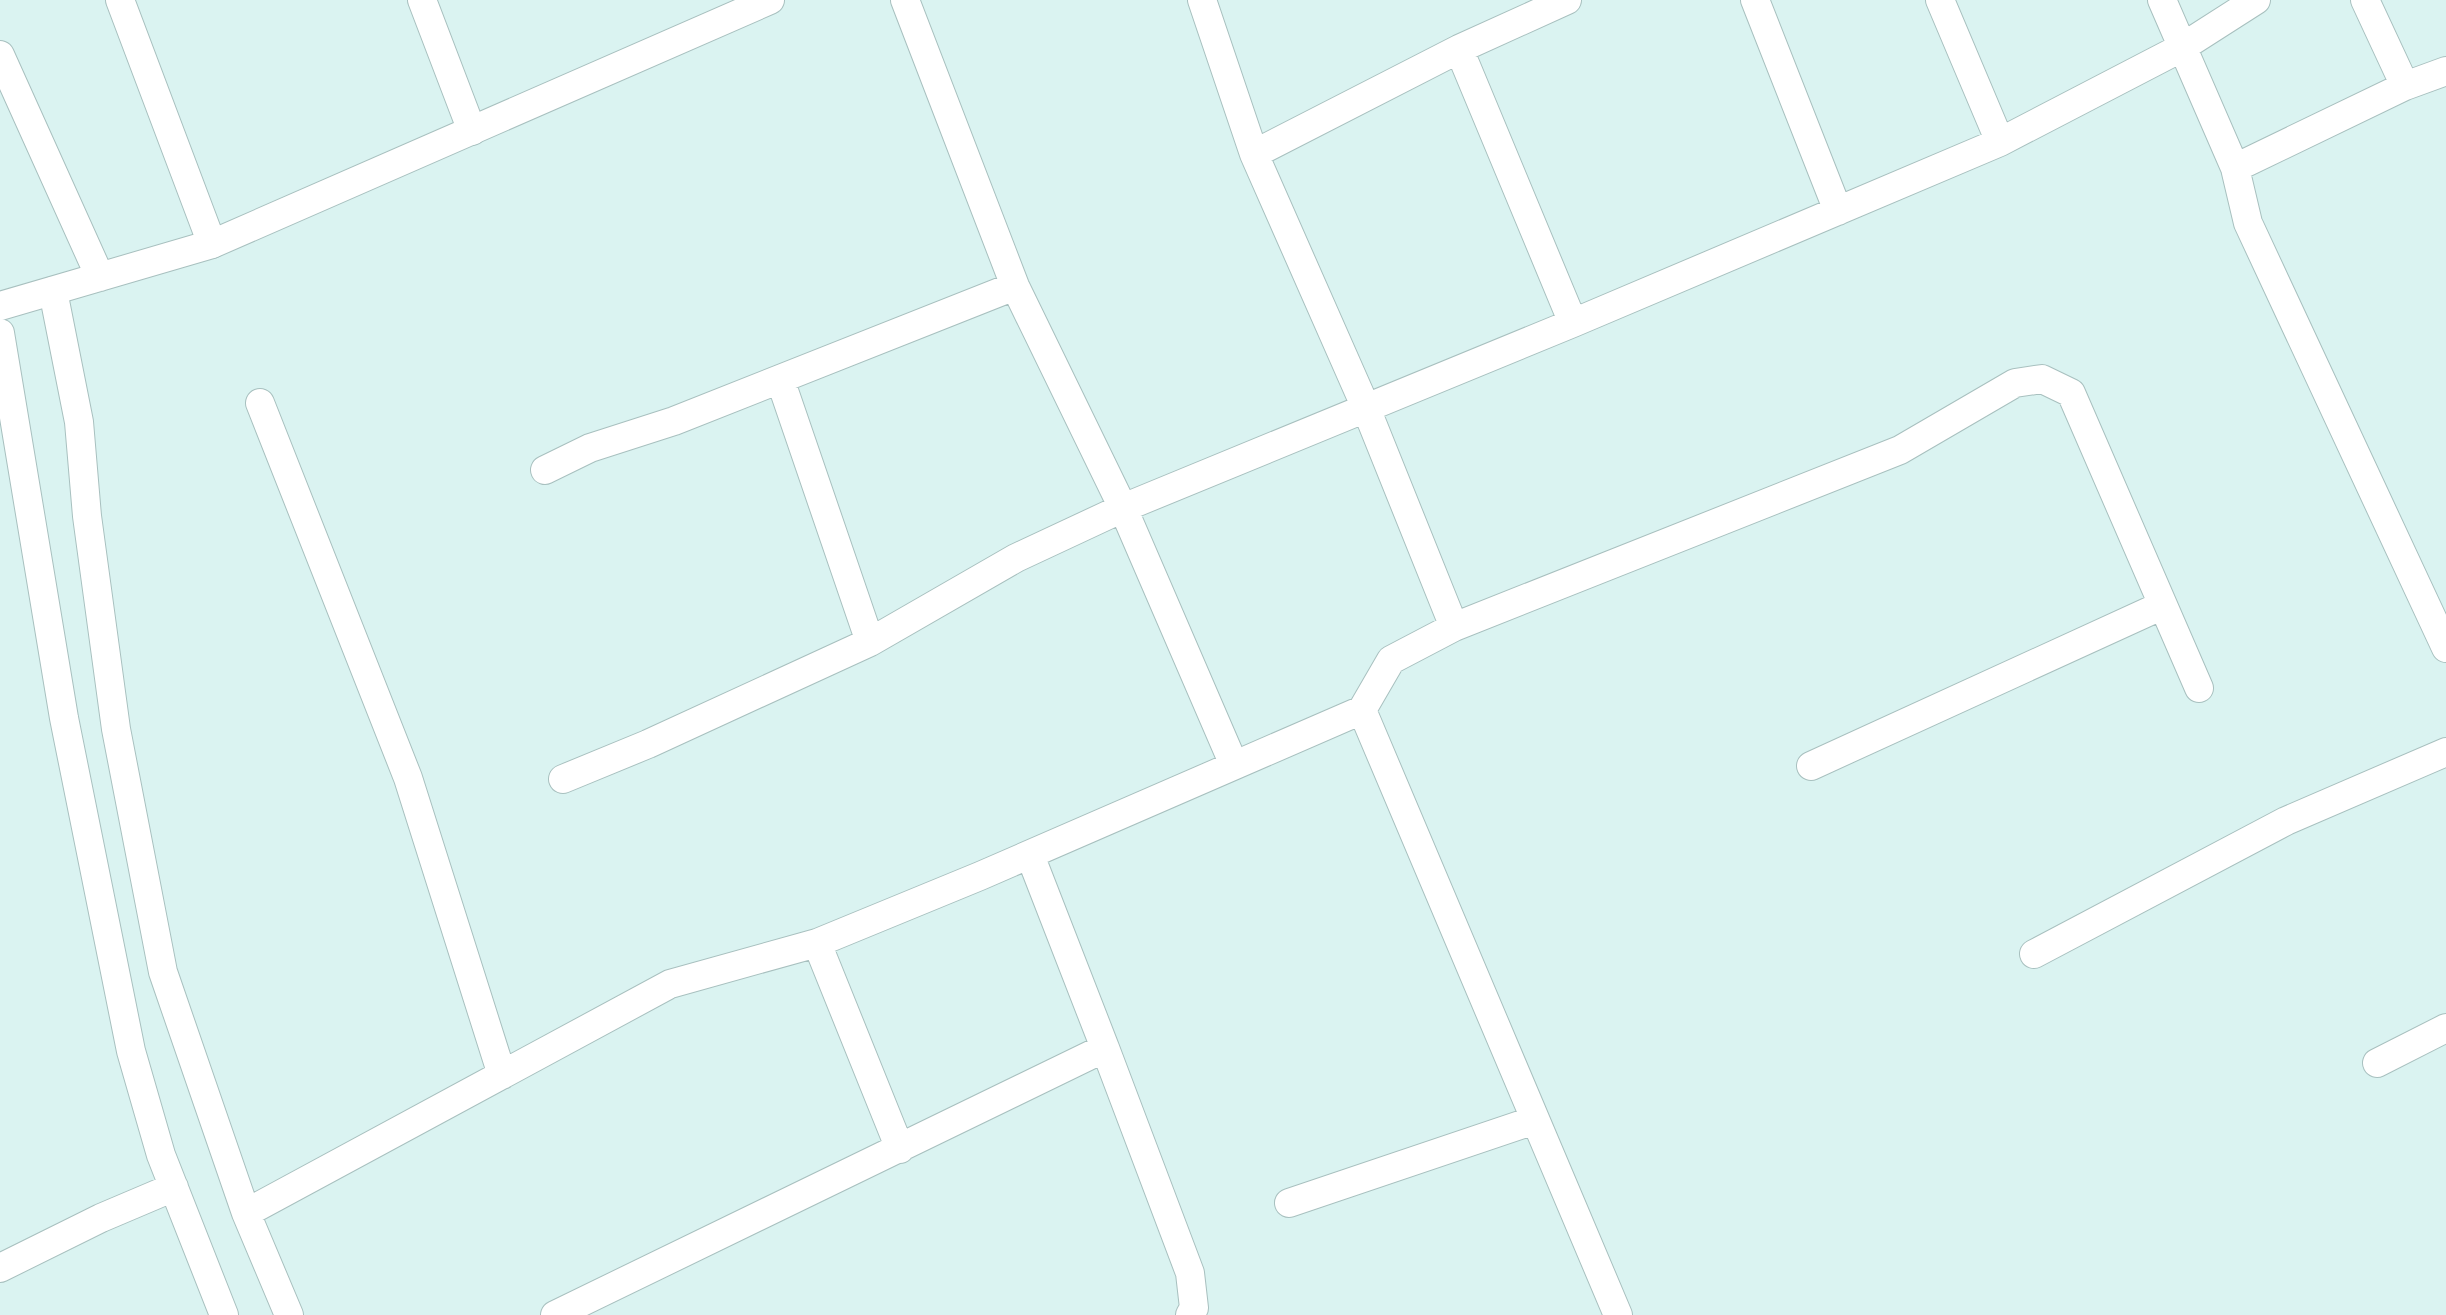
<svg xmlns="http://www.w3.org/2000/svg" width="2446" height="1315" viewBox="0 0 2446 1315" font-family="'DejaVu Sans',sans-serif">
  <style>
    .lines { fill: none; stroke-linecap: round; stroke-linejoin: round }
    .minor-casing { stroke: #a8c0bf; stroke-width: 30 }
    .tertiary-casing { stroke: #a8c0bf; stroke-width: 30 }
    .minor { stroke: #fff; stroke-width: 28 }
    .tertiary { stroke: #fff; stroke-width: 28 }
  </style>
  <rect width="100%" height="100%" fill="#daf3f1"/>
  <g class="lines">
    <g class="minor-casing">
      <path id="minor" d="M120,0L212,244
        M422,0L472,131
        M905,0L1015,286L1123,508L1234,765
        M1202,0L1254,154
        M1755,0L1838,211
        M1940,0L2000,142
        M2162,0L2235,168
        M2365,0L2405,86
        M1459,49L1573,323
        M2446,71L2405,86L2235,168L2248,223L2446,648
        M53,291L79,422L87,516L116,729L163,972L246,1213L289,1315
        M0,333L64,718L131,1051L161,1155L224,1315
        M780,379L870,642
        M260,403L408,778L502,1075
        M545,470L590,448L674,421L1015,286
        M1454,627L1366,408L1254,154L1459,49L1567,0
        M1811,766L2163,605
        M563,779L648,744L870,642L1016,558L1123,508L1573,323L2000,142L2181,48L2256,0
        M2034,954L2286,821L2446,752
        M1105,1048L1190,1273L1194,1308L1190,1315
        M2377,1063L2446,1028
        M900,1149L817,943L980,876L1362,710
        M1289,1203L1535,1120
        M246,1213L670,984L817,943
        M0,1268L101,1218L174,1187
        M555,1315L1105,1048L1030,855
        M1618,1315L1362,710L1391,660L1454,627L1900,450L2015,383L2042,379L2071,393L2199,688"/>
    </g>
    <g class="tertiary-casing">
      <path id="tertiary" d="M0,55L100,277
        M0,306L212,244L770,0"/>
    </g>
    <use href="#minor" class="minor"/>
    <use href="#tertiary" class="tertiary"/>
  </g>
</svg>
